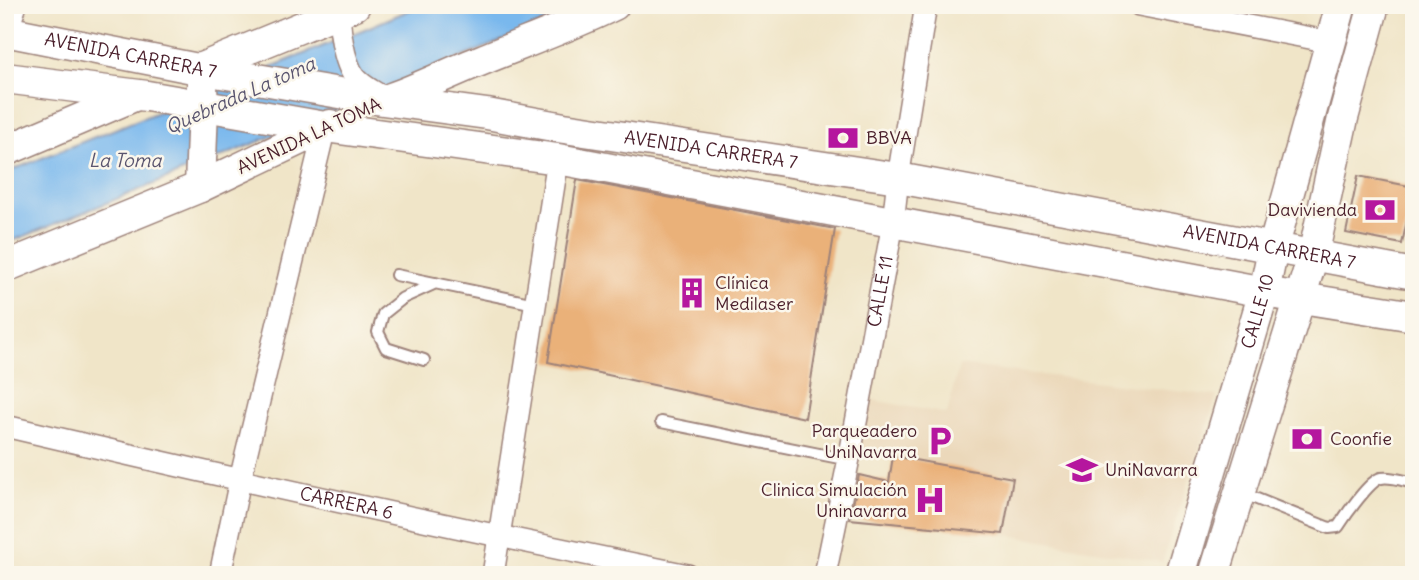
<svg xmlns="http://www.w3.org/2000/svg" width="1419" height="580" viewBox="0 0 1419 580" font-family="Delius,sans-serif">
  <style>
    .built { fill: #ebd8ba }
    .water { fill: #79b8ed; stroke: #626c8c; stroke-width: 2 }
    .building { fill: #eab179 }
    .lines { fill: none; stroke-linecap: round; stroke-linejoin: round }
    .lane-casing { stroke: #9d827a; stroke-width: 14 }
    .street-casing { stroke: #9d827a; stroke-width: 24 }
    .secondary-casing { stroke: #9d827a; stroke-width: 33 }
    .lane { stroke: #fff; stroke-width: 10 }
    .street { stroke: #fff; stroke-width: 21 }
    .secondary { stroke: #fff; stroke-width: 30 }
    .labels { text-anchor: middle; stroke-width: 5; stroke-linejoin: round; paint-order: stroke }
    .street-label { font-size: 18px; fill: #4a1f2b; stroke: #fbf7ec }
    .poi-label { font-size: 18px; fill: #4a1f2b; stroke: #fbf7ec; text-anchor: start }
    .water-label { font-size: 19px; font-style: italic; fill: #5a556f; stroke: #fbf7ec }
  </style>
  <rect width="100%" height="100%" fill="#fbf7ec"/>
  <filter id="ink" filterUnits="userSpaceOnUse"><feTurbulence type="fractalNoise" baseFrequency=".0143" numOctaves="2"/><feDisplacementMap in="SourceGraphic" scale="14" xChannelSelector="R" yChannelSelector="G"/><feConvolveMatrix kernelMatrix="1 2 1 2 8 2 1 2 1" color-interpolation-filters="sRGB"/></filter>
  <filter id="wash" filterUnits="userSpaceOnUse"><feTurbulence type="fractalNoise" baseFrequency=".00686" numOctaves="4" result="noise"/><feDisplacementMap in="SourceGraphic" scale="28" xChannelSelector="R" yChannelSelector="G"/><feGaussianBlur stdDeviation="1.57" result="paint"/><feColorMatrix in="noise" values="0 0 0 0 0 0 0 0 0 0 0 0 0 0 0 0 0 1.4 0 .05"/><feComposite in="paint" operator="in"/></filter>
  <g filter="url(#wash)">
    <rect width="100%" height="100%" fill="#f0e5c8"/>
    <path class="built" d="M959,365L1217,396L1162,562L1003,534L1012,478L858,450L867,399L947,414Z"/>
    <path class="water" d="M421,5H587L317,118L5,244V173C144,116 284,65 421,5Z"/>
    <g id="blocks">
      <path class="building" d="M1358,176L1414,187L1402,244L1346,233Z
        M577,180L835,229L805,418L548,362Z
        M893,456L1013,478L1003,534L850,519L859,475L889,482Z"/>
    </g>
  </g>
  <g filter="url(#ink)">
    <use href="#blocks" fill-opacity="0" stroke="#9d827a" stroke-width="2"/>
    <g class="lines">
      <g class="lane-casing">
        <path id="lane" d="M396,275L535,304
          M424,360L386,348L378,332L383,314L403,298L436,283
          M661,422L849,460
          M1242,493L1329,528L1338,527C1345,516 1370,480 1381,478C1391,476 1404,481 1414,483"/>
      </g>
      <g class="street-casing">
        <g id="street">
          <path d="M341,5C337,23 344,63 355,77C363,87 374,91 383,97"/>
          <path d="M1139,5L1331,42"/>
          <path d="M7,31L16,5"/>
          <path id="s1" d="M5,426C232,479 459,529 688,575"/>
          <path d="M220,575L240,480L325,127"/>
          <path d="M493,575L558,159"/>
          <path id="s2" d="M825,575L852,444L893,223L898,178L926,5"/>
        </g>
      </g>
      <g class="secondary-casing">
        <g id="secondary">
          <path id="s3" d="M5,31L198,69L375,99L487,114L564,128L898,178L1414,274"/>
          <path d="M199,69L355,5"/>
          <path d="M5,78L147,96L325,127L558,159L1264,292L1414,316"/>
          <path d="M391,98C422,87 451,72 482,60C526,42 571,26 614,5"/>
          <path d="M5,151L134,96"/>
          <path d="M200,187L203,106L202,87"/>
          <path d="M5,267L200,187L330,125"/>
          <path id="s4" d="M1180,575L1264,292L1273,249L1341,5"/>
          <path d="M1214,575L1313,256L1343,118L1374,5"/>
        </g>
      </g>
      <use href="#lane" class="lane"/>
      <use href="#street" class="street"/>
      <use href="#secondary" class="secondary"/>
    </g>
  </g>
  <defs>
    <g id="bank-bare" transform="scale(2.415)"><path d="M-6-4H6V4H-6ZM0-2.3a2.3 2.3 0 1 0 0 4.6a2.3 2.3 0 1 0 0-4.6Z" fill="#b5179e" stroke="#fbf7ec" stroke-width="2.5" paint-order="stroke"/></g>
    <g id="building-bare" transform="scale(2.415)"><path d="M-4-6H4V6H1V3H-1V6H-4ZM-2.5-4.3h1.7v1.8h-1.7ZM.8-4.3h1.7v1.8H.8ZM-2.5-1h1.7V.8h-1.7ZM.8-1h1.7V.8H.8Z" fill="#b5179e" stroke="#fbf7ec" stroke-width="2.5" paint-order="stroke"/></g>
    <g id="parking-bare" transform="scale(2.415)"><path d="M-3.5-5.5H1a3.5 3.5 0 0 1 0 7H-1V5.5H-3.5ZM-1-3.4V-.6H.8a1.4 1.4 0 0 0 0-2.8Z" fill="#b5179e" stroke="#fbf7ec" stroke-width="2.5" paint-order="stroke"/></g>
    <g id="university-bare" transform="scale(2.415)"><path d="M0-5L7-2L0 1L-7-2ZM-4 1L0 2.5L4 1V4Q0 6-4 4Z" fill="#b5179e" stroke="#fbf7ec" stroke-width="2.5" paint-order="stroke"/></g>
    <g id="hospital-bare" transform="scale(2.415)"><path d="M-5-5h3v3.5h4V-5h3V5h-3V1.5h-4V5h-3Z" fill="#b5179e" stroke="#fbf7ec" stroke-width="2.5" paint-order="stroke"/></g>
  </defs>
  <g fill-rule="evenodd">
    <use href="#bank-bare" x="843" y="138"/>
    <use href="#bank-bare" x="1380" y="210"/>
    <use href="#building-bare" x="692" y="293"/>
    <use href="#bank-bare" x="1307" y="439"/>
    <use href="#parking-bare" x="940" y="441"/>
    <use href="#university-bare" x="1082" y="470"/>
    <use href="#hospital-bare" x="930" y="500"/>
  </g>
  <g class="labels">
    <g class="street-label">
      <text dy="6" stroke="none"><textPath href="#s3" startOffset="128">AVENIDA CARRERA 7</textPath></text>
      <text transform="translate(309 136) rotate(-25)" y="6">AVENIDA LA TOMA</text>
      <text dy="6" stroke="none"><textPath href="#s3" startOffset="716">AVENIDA CARRERA 7</textPath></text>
      <text dy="6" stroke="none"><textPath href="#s3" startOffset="1283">AVENIDA CARRERA 7</textPath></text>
      <text dy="6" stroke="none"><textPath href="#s2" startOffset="289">CALLE 11</textPath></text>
      <text dy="6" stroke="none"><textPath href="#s4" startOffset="275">CALLE 10</textPath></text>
      <text dy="6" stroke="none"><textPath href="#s1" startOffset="350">CARRERA 6</textPath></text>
    </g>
    <g class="poi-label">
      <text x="866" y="144">BBVA</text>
      <text x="1357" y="216" text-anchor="end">Davivienda</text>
      <text x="715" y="289">Clínica<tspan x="715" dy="21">Medilaser</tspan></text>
      <text x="917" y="437" text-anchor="end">Parqueadero<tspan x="917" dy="21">UniNavarra</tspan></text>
      <text x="1330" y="445">Coonfie</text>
      <text x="1105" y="476">UniNavarra</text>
      <text x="907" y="496" text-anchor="end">Clinica Simulación<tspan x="907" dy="21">Uninavarra</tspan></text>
    </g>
    <g class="water-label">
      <text transform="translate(240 95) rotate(-24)" y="7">Quebrada La toma</text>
      <text x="125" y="167">La Toma</text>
    </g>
  </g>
  <rect width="1419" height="580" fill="none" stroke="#fbf7ec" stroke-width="28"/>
</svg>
